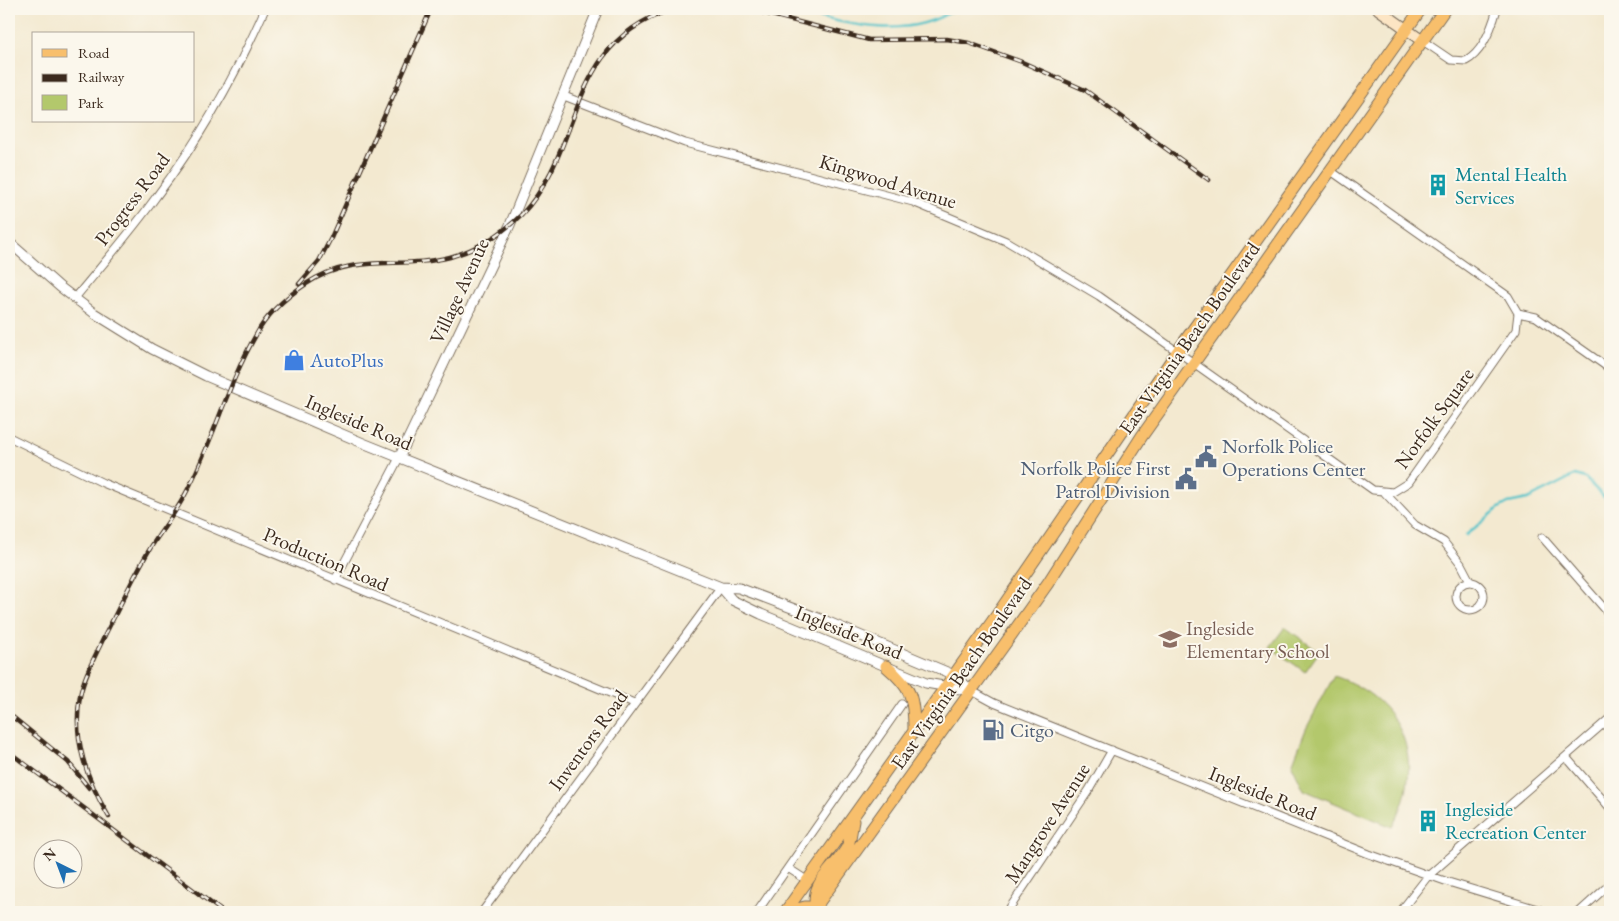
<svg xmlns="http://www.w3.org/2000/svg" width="1619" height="921" viewBox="0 0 1619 921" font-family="'EB Garamond',serif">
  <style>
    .green { fill: #b3c86c; stroke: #777945 }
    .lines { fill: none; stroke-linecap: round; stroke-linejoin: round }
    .stream { stroke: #56c4ca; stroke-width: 2.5 }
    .minor-casing { stroke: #7b6d5c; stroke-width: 9 }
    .tertiary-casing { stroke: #7b6d5c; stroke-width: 11 }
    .secondary-casing { stroke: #7b6d5c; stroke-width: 12 }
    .primary-casing { stroke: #7b6d5c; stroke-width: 13 }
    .minor { stroke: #fff; stroke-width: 7 }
    .tertiary { stroke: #fff; stroke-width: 9 }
    .secondary { stroke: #fce5c4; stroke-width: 10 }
    .primary { stroke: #f8bf6c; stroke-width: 11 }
    .rail-casing { stroke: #3b2a1e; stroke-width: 4.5 }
    .rail { stroke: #fbf7ec; stroke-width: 2.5; stroke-dasharray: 8; stroke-linecap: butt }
    .labels { text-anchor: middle; stroke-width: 4; stroke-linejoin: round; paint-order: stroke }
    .culture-label { font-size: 20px; fill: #0d838f; stroke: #fbf7ec; text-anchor: start }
    .street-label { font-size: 20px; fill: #3b2a1e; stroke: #fbf7ec }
    .shop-label { font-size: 20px; fill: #366cbe; stroke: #fbf7ec; text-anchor: start }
    .service-label { font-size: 20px; fill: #4e5e75; stroke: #fbf7ec; text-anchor: start }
    .education-label { font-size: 20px; fill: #785e54; stroke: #fbf7ec; text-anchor: start }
  </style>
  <rect width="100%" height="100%" fill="#fbf7ec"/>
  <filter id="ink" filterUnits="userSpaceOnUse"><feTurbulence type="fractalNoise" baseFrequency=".02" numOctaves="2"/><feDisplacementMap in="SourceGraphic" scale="10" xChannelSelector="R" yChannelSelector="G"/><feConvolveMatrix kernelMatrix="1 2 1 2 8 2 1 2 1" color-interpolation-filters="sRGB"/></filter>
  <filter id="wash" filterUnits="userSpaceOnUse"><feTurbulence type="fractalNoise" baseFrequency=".0096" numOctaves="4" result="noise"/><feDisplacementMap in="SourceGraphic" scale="20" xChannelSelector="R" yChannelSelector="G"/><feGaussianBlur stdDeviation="1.12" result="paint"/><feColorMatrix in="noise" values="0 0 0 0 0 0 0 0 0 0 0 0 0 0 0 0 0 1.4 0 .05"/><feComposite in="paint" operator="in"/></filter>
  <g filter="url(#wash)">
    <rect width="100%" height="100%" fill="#f3e9d0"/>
    <path class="green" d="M1285,627L1319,652L1305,672L1270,647Z
      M1334,676C1404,699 1428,763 1392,827L1304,790L1292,765L1306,729Z"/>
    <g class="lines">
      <path class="stream" d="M786,9C840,22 905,43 955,9
        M1466,535L1499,508L1508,503L1528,499L1575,475L1585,478L1610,503"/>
    </g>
  </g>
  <g filter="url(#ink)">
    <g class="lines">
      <g class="minor-casing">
        <path id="minor" d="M1423,41L1451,60L1466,61C1483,52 1492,27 1497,9
          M564,96L685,143L913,202L1006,241L1099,296L1373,490L1393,492L1409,482L1516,330L1518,313L1508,296L1331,171
          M75,298C102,265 131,232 156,197C200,139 236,75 265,9
          M1518,313L1536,317L1610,369
          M9,437L103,483L634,703
          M1385,493L1415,525L1444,542L1461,564L1470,581
          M1542,537L1610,615
          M335,580L399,458
          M1456 596a14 14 0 1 1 28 0a14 14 0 1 1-28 0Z
          M972,691L994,703L1369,854L1445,881L1547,912
          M1566,757L1610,808
          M788,868L808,881
          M482,912L721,587
          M757,912L902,704
          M1007,912L1089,790L1112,750
          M1400,912L1428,876L1610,718
          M1579,912L1610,884"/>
      </g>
      <g class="tertiary-casing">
        <path id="tertiary" d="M9,242L60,287L94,313L152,349L206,376L363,443L721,587L739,588L826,621L954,675L972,691
          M399,458L510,225L598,9
          M721,587L732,600L761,614L926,683L972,691"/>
      </g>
      <g class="secondary-casing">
        <path id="secondary" d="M1378,9L1423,41"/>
      </g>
      <g class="primary-casing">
        <path id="primary" d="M886,666C912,688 914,698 914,731
          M816,907C810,883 835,868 846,849C851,841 851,830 853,821
          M785,912L999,612L1177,352L1421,9
          M785,912L805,907H816
          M812,912L1007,641L1048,583L1142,436L1445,9"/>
      </g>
      <use href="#minor" class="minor"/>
      <use href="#tertiary" class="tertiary"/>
      <use href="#secondary" class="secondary"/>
      <use href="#primary" class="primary"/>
      <g class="rail-casing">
        <path id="rail" d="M748,9L869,40L947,39L969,43L1022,62L1085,90L1209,180
          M299,284L319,261L331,238L431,9
          M9,714L68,762L89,788
          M9,752L223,912
          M109,817C87,780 72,740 80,696C84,675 96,655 105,635C120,606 134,575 151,547C163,528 177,511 187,491C213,441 228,383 256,335C267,314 286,297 306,284C354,252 400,270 450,257C476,250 502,234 521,215C587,146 562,46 672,9"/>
      </g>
      <use href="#rail" class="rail"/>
    </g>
  </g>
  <defs>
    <g id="building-bare" transform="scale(1.725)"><path d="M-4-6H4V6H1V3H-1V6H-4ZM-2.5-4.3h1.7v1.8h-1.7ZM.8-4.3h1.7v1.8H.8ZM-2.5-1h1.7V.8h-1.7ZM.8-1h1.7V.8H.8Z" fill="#0f9aa8" stroke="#fbf7ec" stroke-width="2.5" paint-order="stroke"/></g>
    <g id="shop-bare" transform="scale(1.725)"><path d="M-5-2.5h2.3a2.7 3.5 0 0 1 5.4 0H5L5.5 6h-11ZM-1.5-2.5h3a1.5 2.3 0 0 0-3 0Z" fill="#3f7fe0" stroke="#fbf7ec" stroke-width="2.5" paint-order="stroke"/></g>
    <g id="civic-bare" transform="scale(1.725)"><path d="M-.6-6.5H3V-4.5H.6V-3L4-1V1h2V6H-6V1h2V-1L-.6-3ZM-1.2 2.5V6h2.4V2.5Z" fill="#5c6f8a" stroke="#fbf7ec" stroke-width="2.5" paint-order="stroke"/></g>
    <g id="school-bare" transform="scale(1.725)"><path d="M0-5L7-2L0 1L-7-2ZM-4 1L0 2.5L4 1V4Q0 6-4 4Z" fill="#8d6e63" stroke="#fbf7ec" stroke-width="2.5" paint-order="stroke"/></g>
    <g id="fuel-bare" transform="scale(1.725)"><path d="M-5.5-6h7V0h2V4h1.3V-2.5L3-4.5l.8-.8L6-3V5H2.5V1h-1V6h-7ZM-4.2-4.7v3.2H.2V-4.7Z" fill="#5c6f8a" stroke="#fbf7ec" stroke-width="2.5" paint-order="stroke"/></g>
  </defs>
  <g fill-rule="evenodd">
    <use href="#building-bare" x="1438" y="185"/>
    <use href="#shop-bare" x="294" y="360"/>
    <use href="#civic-bare" x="1206" y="457"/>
    <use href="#civic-bare" x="1186" y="479"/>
    <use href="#school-bare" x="1170" y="639"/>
    <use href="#fuel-bare" x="993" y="730"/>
    <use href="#building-bare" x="1428" y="821"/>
  </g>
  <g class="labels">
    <g class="culture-label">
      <text x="1455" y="181">Mental Health<tspan x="1455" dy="23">Services</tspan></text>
      <text x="1445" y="816">Ingleside<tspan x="1445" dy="23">Recreation Center</tspan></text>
    </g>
    <g class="street-label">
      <text transform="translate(888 181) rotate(17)" y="7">Kingwood Avenue</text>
      <text transform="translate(132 199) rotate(-53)" y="7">Progress Road</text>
      <text transform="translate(459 291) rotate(-65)" y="7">Village Avenue</text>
      <text transform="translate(1189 338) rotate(-55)" y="7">East Virginia Beach Boulevard</text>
      <text transform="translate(1434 418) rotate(-54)" y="7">Norfolk Square</text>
      <text transform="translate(359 422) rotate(23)" y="7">Ingleside Road</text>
      <text transform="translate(326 559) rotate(23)" y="7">Production Road</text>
      <text transform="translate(849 632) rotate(22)" y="7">Ingleside Road</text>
      <text transform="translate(961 673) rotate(-55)" y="7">East Virginia Beach Boulevard</text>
      <text transform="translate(588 740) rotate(-54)" y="7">Inventors Road</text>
      <text transform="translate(1263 793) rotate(22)" y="7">Ingleside Road</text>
      <text transform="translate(1047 823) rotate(-57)" y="7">Mangrove Avenue</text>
    </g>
    <g class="shop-label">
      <text x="310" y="367">AutoPlus</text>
    </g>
    <g class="service-label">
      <text x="1222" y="453">Norfolk Police<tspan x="1222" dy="23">Operations Center</tspan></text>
      <text x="1170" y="475" text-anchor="end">Norfolk Police First<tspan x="1170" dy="23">Patrol Division</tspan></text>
      <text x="1010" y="737">Citgo</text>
    </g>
    <g class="education-label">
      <text x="1186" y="635">Ingleside<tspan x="1186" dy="23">Elementary School</tspan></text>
    </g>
  </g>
  <rect width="1619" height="921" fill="none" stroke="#fbf7ec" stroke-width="30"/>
  <rect x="32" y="32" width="162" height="90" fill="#fbf7ec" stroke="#aea59a"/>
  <rect x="42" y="49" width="25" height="8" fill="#f8bf6c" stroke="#aea59a"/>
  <text x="78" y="58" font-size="15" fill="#3b2a1e">Road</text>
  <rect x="42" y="74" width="25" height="8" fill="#3b2a1e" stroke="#aea59a"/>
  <text x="78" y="82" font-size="15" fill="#3b2a1e">Railway</text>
  <rect x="42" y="95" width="25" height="15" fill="#b3c86c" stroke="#aea59a"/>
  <text x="78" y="108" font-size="15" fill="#3b2a1e">Park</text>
  <g transform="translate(58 864) rotate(318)"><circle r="24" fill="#fbf7ec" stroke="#aea59a"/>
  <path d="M0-4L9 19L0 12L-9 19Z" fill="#1f6fb2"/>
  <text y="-8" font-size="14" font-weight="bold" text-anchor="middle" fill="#3b2a1e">N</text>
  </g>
</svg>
